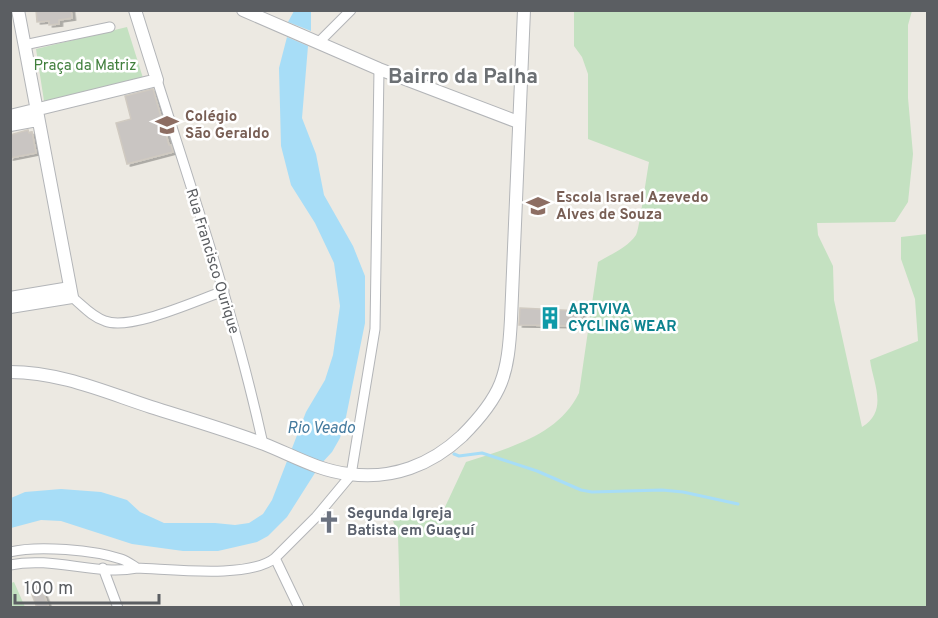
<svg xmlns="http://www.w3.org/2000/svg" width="938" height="618" viewBox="0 0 938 618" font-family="Overpass,sans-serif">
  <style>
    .green { fill: #c4e1c1 }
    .water { fill: #a7ddf7 }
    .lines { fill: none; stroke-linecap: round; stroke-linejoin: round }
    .stream { stroke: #a7ddf7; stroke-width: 3 }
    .building { fill: #c9c5c2; stroke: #d0cac1; stroke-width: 1.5; filter: url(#shadow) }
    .minor-casing { stroke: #b3b5b8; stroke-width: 11 }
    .tertiary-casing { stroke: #b3b5b8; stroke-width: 14 }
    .minor { stroke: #fff; stroke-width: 9 }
    .tertiary { stroke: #fff; stroke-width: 12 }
    .labels { text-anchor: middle; stroke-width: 5; stroke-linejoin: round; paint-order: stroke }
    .park-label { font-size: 15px; fill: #407f3c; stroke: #fff }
    .education-label { font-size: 15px; font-weight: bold; fill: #785e54; stroke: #fff; text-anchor: start }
    .street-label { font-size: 15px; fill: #5b5e62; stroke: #fff }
    .culture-label { font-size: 15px; font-weight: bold; fill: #0d838f; stroke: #fff; text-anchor: start }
    .worship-label { font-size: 15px; font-weight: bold; fill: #5b616d; stroke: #fff; text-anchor: start }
    .water-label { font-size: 16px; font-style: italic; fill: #447a9e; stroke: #fff }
    .district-label { font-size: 21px; font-weight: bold; fill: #6c7074; stroke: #fff }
  </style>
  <defs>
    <filter id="shadow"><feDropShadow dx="3.5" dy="2" stdDeviation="0" flood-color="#0004"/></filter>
  </defs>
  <rect width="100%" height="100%" fill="#ece9e2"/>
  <path class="green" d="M574,11H912L908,25V98L913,154L908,202L895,222L817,223L818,235L833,266L834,300L862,427C889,411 873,383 870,360L918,341L915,299L901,259V237L927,234V607H400L398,534L393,521L445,507L466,462C508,448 558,436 579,393L598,262C611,254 627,248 636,235C639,232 647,172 649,162L588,139V74L582,57L574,46Z
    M127,27L143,78L104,88L44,101L36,49Z
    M14,582L25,607H11V583Z"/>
  <path class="water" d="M294,11H311V31L288,22Z
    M287,37L308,46L302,118L316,154L324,195L353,246L365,276V323L346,417L340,438L332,452L320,465L287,517L268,536L257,542L218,551H183L132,544L61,521L41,520L11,528V498L25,492L61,489L101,492L127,500L140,512L164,523H215L235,525L249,523L263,514L272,500L306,412L325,380L333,355L340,306L334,263L315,223L291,185L281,146L279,68Z"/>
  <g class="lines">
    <path class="stream" d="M454,454L459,456L482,453L537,471L581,490L592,492L662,490L683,492L738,504"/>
  </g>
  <path class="building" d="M36,10H71L72,18L59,20V24L49,25V21L37,22Z
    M153,89L169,145H171L173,152L127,164L116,123L131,119L125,96Z
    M28,130L29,133L32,132L36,153L10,158V135Z
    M520,308L582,311V326L519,325Z
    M38,580L49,608H37L30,589L31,583Z"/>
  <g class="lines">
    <g class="minor-casing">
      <path id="minor" d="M319,42L351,10
        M24,45L110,27
        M157,80C195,200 236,320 263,444
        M72,297C82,305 92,317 105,321C131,331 197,300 224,291
        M10,552C38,545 94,550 121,559C127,561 132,565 137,568
        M275,558L299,608
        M10,565C54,556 96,576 137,568C171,569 249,579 275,558L316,517L351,475L375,329L379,69
        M103,568L118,608"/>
    </g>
    <g class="tertiary-casing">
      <path id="tertiary" d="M243,10L379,69L518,122
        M10,116L157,80L135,10
        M10,125L37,120
        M10,298L70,288
        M10,307L72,297L18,10
        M10,372C60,372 105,392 151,407C189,419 227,430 264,444C292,455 319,471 349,474C392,480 431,465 462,436C503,395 508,375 511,319L524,10"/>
    </g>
    <use href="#minor" class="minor"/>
    <use href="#tertiary" class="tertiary"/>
  </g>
  <defs>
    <g id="school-bare" transform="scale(1.8)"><path d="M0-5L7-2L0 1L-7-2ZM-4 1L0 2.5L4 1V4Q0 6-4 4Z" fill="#8d6e63" stroke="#fff" stroke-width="2.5" paint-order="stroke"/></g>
    <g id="building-bare" transform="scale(1.8)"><path d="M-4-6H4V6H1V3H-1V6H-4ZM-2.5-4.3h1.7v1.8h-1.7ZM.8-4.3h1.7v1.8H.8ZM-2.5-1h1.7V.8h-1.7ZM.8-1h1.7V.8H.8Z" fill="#0f9aa8" stroke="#fff" stroke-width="2.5" paint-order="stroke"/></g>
    <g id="church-bare" transform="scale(1.8)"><path d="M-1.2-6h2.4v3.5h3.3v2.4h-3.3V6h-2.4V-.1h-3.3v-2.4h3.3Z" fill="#6b7280" stroke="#fff" stroke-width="2.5" paint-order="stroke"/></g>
  </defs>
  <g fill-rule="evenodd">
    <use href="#school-bare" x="167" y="125"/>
    <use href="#school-bare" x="538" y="206"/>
    <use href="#building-bare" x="550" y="318"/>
    <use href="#church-bare" x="329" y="522"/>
  </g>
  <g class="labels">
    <g class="park-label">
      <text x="85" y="70">Praça da Matriz</text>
    </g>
    <g class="education-label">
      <text x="185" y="121">Colégio<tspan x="185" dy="17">São Geraldo</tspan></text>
      <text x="556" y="202">Escola Israel Azevedo<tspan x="556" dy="17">Alves de Souza</tspan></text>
    </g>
    <g class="street-label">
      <text transform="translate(213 261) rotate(73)" y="5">Rua Francisco Ourique</text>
    </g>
    <g class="culture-label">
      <text x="568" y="314">ARTVIVA<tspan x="568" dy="17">CYCLING WEAR</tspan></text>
    </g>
    <g class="worship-label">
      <text x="347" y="518">Segunda Igreja<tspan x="347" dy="17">Batista em Guaçuí</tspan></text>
    </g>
    <g class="water-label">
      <text x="321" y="433">Rio Veado</text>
    </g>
    <g class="district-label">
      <text x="463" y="83">Bairro da Palha</text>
    </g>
  </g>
  <rect width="938" height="618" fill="none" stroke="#5b5e62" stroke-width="24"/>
  <path d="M15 594v9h144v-9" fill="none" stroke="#5b5e62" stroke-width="3"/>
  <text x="24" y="594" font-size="18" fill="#5b5e62" stroke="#ffffff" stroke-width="4.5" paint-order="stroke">100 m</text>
</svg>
